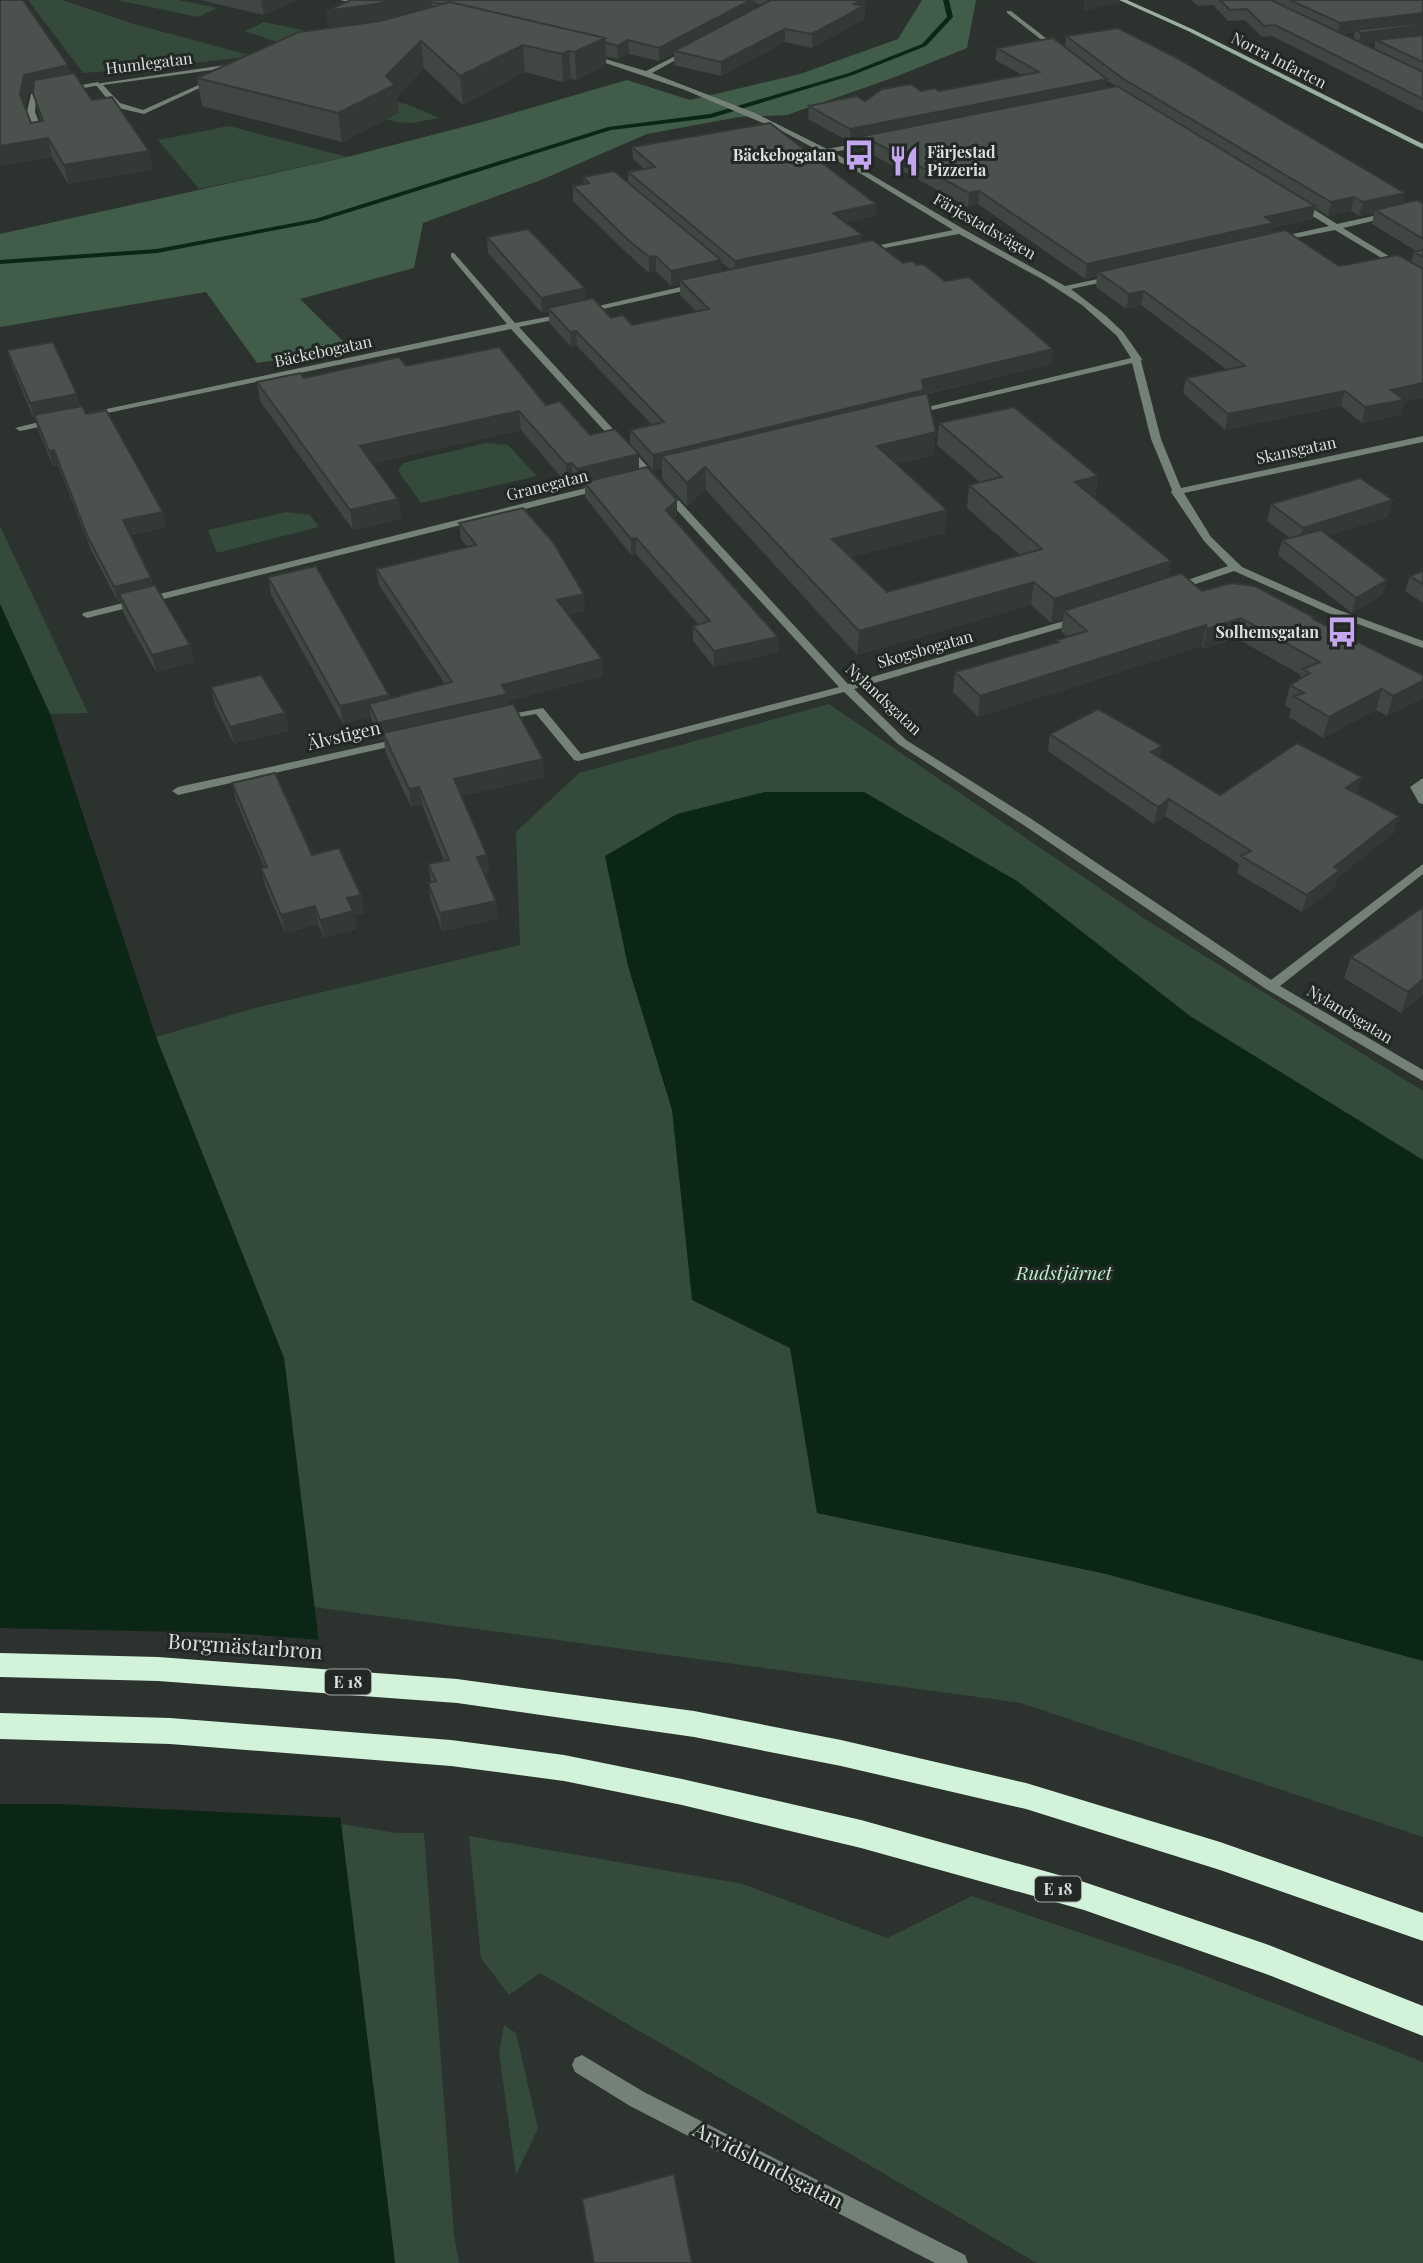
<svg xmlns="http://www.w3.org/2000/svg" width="1423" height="2263" viewBox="0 0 1423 2263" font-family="'Playfair Display',serif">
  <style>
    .green { fill: #344a3a }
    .forest { fill: #415d49 }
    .water { fill: #0b2615 }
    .pier { fill: #2c322e }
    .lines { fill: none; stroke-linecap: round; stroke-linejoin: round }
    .stream { fill: #0b2615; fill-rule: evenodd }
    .lane { fill: #748177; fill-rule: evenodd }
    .street { fill: #748177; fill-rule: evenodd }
    .secondary { fill: #9aaf9f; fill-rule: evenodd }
    .highway { fill: #d2f2da; fill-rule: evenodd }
    .wall { fill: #404641; fill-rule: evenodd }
    .shaded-wall { fill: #343935 }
    .building { fill: #4b514c; stroke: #343935; stroke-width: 2 }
    .labels { text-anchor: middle; stroke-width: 6; stroke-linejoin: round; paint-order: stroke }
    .far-street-label { font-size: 16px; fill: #dbdfdc; stroke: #222824 }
    .far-poi-label { font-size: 16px; font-weight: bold; fill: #dbdfdc; stroke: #222824; text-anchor: end }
    .shield { fill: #222824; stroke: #a4a8a5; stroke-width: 2 }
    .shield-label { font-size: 16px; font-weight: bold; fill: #dbdfdc }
    .street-label { font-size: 18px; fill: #dbdfdc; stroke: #222824 }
    .water-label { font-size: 19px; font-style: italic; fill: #b9efc7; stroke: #222824 }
    .near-street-label { font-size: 21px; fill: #dbdfdc; stroke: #222824 }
  </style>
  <rect width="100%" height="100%" fill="#2c322e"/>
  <path class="green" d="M28,0H62L134,24L253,56L161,67L83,73Z
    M117,0H179L217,8L198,17Z
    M264,22L345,39L280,43L245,31Z
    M306,80L409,105L440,118L411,123L397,122L278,94Z
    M229,126L347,157L199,189L158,140Z
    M486,443L508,445L537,476L421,503L398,471L403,463Z
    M286,512L310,515L319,527L217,553L208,530Z
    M0,526L88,713L50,714L0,604Z
    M829,704L1145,919L1423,1091V1837L1021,1703L314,1607L284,1358L156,1037L255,1008L520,945L516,832L579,773Z
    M341,1824L397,1833H424L454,2235L459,2263H395Z
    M469,1836L743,1884L887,1938L972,1896L1190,1970L1423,2062V2263H1037L540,1973L509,1995L481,1958Z
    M504,2025L516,2033L538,2128L516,2175L499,2053Z"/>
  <path class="forest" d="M922,0H976L967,48L895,77L787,115L739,117L647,134L541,180L423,223L414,268L300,299L351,349L257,363L206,292L0,327V234L347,157L486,121L627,80L690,100L800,74L898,39Z"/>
  <path class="water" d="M0,604L50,714L156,1037L284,1358L395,2263H0Z
    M765,792H864L1017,881L1190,1016L1423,1160V1661L1106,1574L817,1513L790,1348L692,1300L672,1110L628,966L605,856L677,814Z"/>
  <path class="pier" d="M0,1628L231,1633L322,1640L344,1818L59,1804H0Z"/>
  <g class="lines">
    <path class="stream" d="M943,0H949L953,17L926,46L853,75L711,118L611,130L318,222L157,253L0,264V260L157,249L315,219L608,127L710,114L849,73L922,44L947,17Z"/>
    <path class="lane" d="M98,82L100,85L36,97L35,112L45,138L38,140L27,112L31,94Z"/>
    <path class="street" d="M340,0H352L370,5L367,7Z
      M1007,11H1011L1060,49V51H1056L1007,13Z
      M689,49L694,50L652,73L755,113L827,149L882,139V143L833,152L965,230L1065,286L1117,275V279L1071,289L1106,316L1123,332L1142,359L1141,361L1161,439L1181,488L1423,436V442L1184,493L1211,537L1242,567L1336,609L1423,641V648L1328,613L1234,571L1178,590H1170V586L1228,566L1204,541L1171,492L1172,490L1151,439L1132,363L911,415V411L1131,358L1117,336L1082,305L1042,279L959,234L863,252V248H866L953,230L858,172L782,131L685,90L585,56L588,54L646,71Z
      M239,63L241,66L103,85L120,103L143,110L214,78L219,79L144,114L114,107L95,84Z
      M1296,202H1302L1337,224L1423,205V209L1343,228L1423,277V283L1335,230L1275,242V238L1329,226L1296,206Z
      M454,253L515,323L568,313V317L519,327L848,684L1074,618H1082V622L854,689L906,740L1030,818L1271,980L1423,864V874L1280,986L1423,1070V1081L1266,989L1022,824L898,744L844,692L578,761L574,760L536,714L496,721V717L543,708L581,754L839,687L511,329L88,417L83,414L507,324L451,257V253Z
      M698,283L702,285L701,287L585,313L581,310Z
      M55,418L58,419V423L20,431L15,428Z
      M602,484L605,485V489L87,618L82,615L83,613Z
      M402,738L406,739V743L178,795L172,791L178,787Z
      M1423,778V804L1419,803L1410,787Z
      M582,2055L644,2092L965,2255L968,2263H935L630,2106L575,2072L572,2065L575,2058Z"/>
    <path class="secondary" d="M1119,0H1127L1192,29L1423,144V149L1188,31Z"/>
    <path class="highway" d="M0,1653L158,1657L457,1679L694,1711L841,1740L1026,1783L1220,1842L1423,1913V1941L1220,1870L1026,1809L841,1766L694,1737L457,1703L158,1681L0,1677Z
      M0,1713L170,1718L451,1740L564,1755L682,1779L861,1820L1084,1882L1266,1944L1423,2006V2036L1266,1974L1084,1910L861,1848L682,1805L564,1781L451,1766L170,1744L0,1739Z"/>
  </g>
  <path class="wall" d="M0,0L70,74L153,170L68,184L52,157L0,166ZM28,93H33L41,121L31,123L25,108Z
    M200,0H298L264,15Z
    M351,0H866L864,19L812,48L785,42L721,76L674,65V53L659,61L629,54L618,59L606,56V65L576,80L571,79L563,82L525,72L463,105L424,68L397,97L399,113L342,142L202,106L197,78L328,28ZM754,3L761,5L754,9Z
    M1191,0H1423V112L1272,36L1262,37L1245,20L1228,21L1213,5L1198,6ZM1355,32L1353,39L1342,34ZM1375,42L1374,49L1363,44Z
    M1066,36L1403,203H1423V398L1404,402L1400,415L1362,423L1341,406L1225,430L1183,393L1186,378L1227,370L1141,305L1126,309L1096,287L1097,276L1085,279L978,204L968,207L862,149L863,139L850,142L808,119L809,106L865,101L921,91H939L1022,75L995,60L997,48L1065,47ZM1106,80L1115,86L1105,88ZM1315,208L1328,216L1351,211L1359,216L1374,213L1372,224L1416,251L1414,252L1411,262L1339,266L1271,233L1272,228L1312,219Z
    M632,147L876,204L875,216L845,222L862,243L903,263L917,265L945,281L1053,349L1051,364L927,394L934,455L896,464L945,533L851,557L887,592L1020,555L967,508L969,485L980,482L937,445L939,423L1098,476L1095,498L1171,561L1168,578L1202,591L1315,620L1423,698L1387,716L1376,710L1323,738L1289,717L1291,709L1285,705L1290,685L1300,679L1301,675L1236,638L1203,649L1202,646L978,717L953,692L955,672L1056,643L1057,640L1067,637L1061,631L1063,619L1051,623L1031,605L857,655L706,490L687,506L662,479V468L653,470L639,454V469L677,500V515L673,519L778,637V652L714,667L693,641V626L698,624L636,554L631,555L585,497V487L578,488L573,483L567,484L521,430L373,463L398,499L401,519L353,530L260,401L257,382L406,366L546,405L590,435L630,445V430L652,425L577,346L571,347L549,322V312L542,313L488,253L487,237L586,300L611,318L632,325L697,312L680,295V284L671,286L656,271L649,273L628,254L573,201V186L584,184L583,177L628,183V172L644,169L633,159ZM721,262L723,264L731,270L721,272Z
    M7,350L77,394L80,406L86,414L163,512L166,527L130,535L151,578L153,586L190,645L194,662L156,672L123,612L121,601L118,602L91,550L58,465L53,466L38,430L35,419L34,420L12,366Z
    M1271,504L1388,517L1328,536L1387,580L1382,595L1352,613L1278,555L1282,540L1290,538L1267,521Z
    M459,523L585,611L568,614L603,676L508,701V705L545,777L461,796L487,855L489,873L484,874L498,919L442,931L431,901L428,883L431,882L428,864L444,861L422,804L411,807L385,751L384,739L380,740L371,717L343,724L271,595L268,577L389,698L445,684L379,585L376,569L467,547L461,539Z
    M1423,571V603L1405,591L1410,576Z
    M211,687L285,713L289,731L234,744L215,705Z
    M1050,734L1160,758L1220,795L1362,777L1357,794L1394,833L1338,877L1335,888L1302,912L1237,873L1239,864L1165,816L1154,824L1048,751Z
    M232,783L312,855L361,895L364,913L354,915L356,929L324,938L318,924L285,933L265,886L261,868L264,867L236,801Z
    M1423,907V994L1401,1013L1344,978L1351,957Z"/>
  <path class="shaded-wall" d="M261,0H298L264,15Z
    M391,0H431L433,24L331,47L326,11Z
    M751,0H754V12L674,51V53L659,61V48Z
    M861,0H866L864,19L812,48V34L854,4Z
    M1084,0H1120L1119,3L1083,11Z
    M1423,13V24L1355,30V32L1337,34L1340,23Z
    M1423,25V36L1376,40L1375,42L1358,44L1361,33Z
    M785,29V42L721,76V62Z
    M605,38L606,65L576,80L575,52Z
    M628,40L629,54L618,59L617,46Z
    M421,41L424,68L397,97L399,113L342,142L338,113L386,76Z
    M523,45L525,72L463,105L460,76Z
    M569,51L571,79L563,82L562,54Z
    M68,65L73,84L28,93L25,113L20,94L24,75Z
    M1107,79L1105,92L863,136V139L850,142V129Z
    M48,138L52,157L0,166V146Z
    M149,151L153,170L68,184L64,165Z
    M979,191L978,204L968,207L969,193Z
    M1405,193L1402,207L1375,210L1374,213L1359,216L1363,202Z
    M1354,197L1351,211L1328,216L1331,202Z
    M876,204L875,216L832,225L833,213Z
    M1315,206L1312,219L1272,228L1271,236L1098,272L1097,276L1085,279L1087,264L1265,217Z
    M862,235L861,247L735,273V261Z
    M656,256V271L649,273V257Z
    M721,260V276L680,280V284L671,286V271Z
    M585,288L586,304L548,308L549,312L542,313L541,298Z
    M1144,291L1141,305L1126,309L1129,294Z
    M576,331L577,346L571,347L570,332Z
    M1053,349L1051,364L662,456V468L653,470V455L922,380Z
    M1423,383V398L1404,402L1400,415L1362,423L1365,407L1391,390Z
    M1345,391L1341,406L1225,430L1228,414Z
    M77,394L81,410L34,415L35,419L34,420L30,403Z
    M519,411L521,430L363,466L360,446Z
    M936,432L934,455L876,469L877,446Z
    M54,450L58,465L53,466L49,451Z
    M639,454V473L584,482L585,487L578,488L577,469Z
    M572,463L573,483L567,484L566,464Z
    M705,467L706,490L687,506V483Z
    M1098,476L1095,498L1075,482Z
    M398,499L401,519L353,530L350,510Z
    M677,500V515L666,525V510Z
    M1393,500L1388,517L1299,545L1303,528Z
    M947,510L945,533L831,562L832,539Z
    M163,512L166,527L126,535L123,520Z
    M636,538V554L631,555V539Z
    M1171,561L1167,584L1064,611L1063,619L1051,623L1054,599Z
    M151,578L155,593L119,594L121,601L118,602L114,587Z
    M1387,580L1382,595L1352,613L1356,598Z
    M1034,582L1031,605L857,655L859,631Z
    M584,594L585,611L558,616L557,600Z
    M1241,618L1236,638L1203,649L1207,629Z
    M1206,625L1202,646L978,717L980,696Z
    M778,637V652L714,667V651Z
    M190,645L194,662L156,672L152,655Z
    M602,659L603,676L508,701L509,711L383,733L384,739L380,740L378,723L502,685Z
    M1423,681V698L1387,716L1393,696Z
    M1382,689L1376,710L1323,738L1329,717Z
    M389,695L391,712L369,704L371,717L343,724L340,706Z
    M285,713L289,731L234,744L230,727Z
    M1162,746L1159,763L1151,752Z
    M543,759L545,777L456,797L454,779Z
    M1362,777L1357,795L1346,788Z
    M419,787L422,804L411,807L409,789Z
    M1169,799L1165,816L1154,824L1158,807Z
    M1399,816L1394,833L1338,877L1335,888L1302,912L1307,895L1334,867Z
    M487,855L489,873L479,875L477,857Z
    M361,895L364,913L354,915L356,929L324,938L320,920L347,898Z
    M496,901L498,919L442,931L440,913Z
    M315,906L318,924L285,933L281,915Z
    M1423,979L1422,994L1401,1013L1408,992Z"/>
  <path class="building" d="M0,0H23L68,65L24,75L20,94L31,123L43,121L33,93L34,80L74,73L92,100L112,97L149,151L64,165L48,138L0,146Z
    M351,0H391L376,4L326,11Z
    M431,0H751L659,48L628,40L617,46L605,42V38L450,2L442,4L431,2Z
    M771,0H861L854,4L864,6L812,34L785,29L721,62L674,51Z
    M1220,0H1271L1423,72V99L1275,25L1264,26L1247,9L1230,10Z
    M1290,0H1423V13L1340,23Z
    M450,2L605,38L575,52L569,51L562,54L523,45L460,76L421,41L386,76L395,85L338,113L197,78L299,32L380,21Z
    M1423,23V25L1361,33L1355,30Z
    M1118,28L1177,58L1405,193L1363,202L1354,197L1331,202L1122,78L1066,36Z
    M1423,35V62L1376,40Z
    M1053,38L1107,79L850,129L809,106L856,96L865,101L882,89L911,84L921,91L935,88L939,91L1039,72L997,48Z
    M1117,86L1315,206L1265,217L1273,223L1087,264L979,191L969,193L863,136Z
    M770,123L876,204L833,213L862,235L735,261L628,172L655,167L632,147Z
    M614,171L721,260L671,271L656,256L649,257L627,239L573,186L589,183L583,177Z
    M1417,200L1423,203V239L1375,210Z
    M528,229L585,288L541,298L487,237Z
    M1285,230L1339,266L1398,255L1423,269V383L1391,390L1404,400L1365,407L1345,391L1228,414L1186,378L1245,366L1144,291L1129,294L1098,272Z
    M873,240L903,263L912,261L917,265L923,264L945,281L969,277L1053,349L922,380L924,390L653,455L630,430L664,422L576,331L570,332L548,308L593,298L611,318L623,315L632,325L709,309L680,280Z
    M1423,250V257L1414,252Z
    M53,342L77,394L30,403L7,350Z
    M499,347L546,405L560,401L590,435L615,429L639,454L577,469L572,463L566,464L519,411L360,446L398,499L350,510L257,382L300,373L304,378L399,357L406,366Z
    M927,393L936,432L877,446L947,510L832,539L887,592L1042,549L969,485L1002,477L939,423L1014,407L1098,476L1075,482L1171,561L1054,599L1034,582L859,631L705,467L687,483L662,456Z
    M82,406L86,414L106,410L163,512L123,520L151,578L114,587L87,535L54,450L49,451L34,415Z
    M647,467L677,500L666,510L778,637L714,651L693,626L710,621L636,538L631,539L584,482Z
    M1360,478L1393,500L1303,528L1271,504Z
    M523,508L553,542L584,594L557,600L602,659L502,685L507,694L378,723L369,704L452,682L376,569L476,545L459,523Z
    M1321,530L1387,580L1356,598L1282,540Z
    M316,566L389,695L340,706L268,577Z
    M1423,571V584L1410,576Z
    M1181,573L1202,591L1231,583L1255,586L1315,618L1313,619L1423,675V681L1393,696L1382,689L1329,717L1294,696L1304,693L1290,685L1310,673L1303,669L1320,662L1241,618L1207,629L1206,625L980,696L955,672L1059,642L1057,640L1087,631L1064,611Z
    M155,585L190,645L152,655L119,594Z
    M261,675L285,713L230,727L211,687Z
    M513,704L543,759L454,779L487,855L477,857L496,901L440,913L428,883L436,881L428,864L449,860L419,787L409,789L383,733Z
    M1098,709L1162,746L1151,752L1220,795L1297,743L1362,777L1346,788L1399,816L1334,867L1340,870L1307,895L1241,856L1251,851L1169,799L1158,807L1050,734Z
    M275,773L312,855L339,848L361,895L347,898L353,911L320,920L315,906L281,915L261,868L267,867L232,783Z
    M1423,907V979L1408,992L1351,957Z
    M674,2174L692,2263H594L582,2199Z"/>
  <defs>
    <g id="bus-bare" transform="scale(2.415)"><path d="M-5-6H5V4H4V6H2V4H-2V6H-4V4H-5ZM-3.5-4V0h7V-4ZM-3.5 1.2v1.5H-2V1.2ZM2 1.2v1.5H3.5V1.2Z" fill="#c5a6f1" stroke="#222824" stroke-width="2.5" paint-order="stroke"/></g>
    <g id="restaurant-bare" transform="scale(2.415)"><path d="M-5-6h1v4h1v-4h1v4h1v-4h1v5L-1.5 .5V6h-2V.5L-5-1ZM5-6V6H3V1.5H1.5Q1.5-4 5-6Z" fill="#c5a6f1" stroke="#222824" stroke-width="2.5" paint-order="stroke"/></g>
  </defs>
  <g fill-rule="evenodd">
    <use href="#bus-bare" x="859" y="155"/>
    <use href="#restaurant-bare" x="904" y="161"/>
    <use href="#bus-bare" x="1342" y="632"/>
  </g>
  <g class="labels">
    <g class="far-street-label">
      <text transform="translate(1279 60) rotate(27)" y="6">Norra Infarten</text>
      <text transform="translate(149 63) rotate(-7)" y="6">Humlegatan</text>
      <text transform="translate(985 226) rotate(30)" y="6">Färjestadsvägen</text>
      <text transform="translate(323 351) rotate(-12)" y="6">Bäckebogatan</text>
      <text transform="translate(1296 450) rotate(-12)" y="6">Skansgatan</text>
      <text transform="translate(547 485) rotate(-14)" y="6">Granegatan</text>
      <text transform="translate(925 649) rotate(-16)" y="6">Skogsbogatan</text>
      <text transform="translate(884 699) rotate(43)" y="6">Nylandsgatan</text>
      <text transform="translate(1350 1014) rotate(31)" y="6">Nylandsgatan</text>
    </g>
    <g class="far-poi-label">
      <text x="927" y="158" text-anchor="start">Färjestad<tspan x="927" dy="18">Pizzeria</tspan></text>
      <text x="836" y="161">Bäckebogatan</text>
      <text x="1319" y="638">Solhemsgatan</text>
    </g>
    <g class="shield">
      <rect x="325" y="1669.5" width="46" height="25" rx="5"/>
      <rect x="1035" y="1876.5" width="46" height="25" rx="5"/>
    </g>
    <g class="shield-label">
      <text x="348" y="1688">E 18</text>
      <text x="1058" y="1895">E 18</text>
    </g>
    <g class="street-label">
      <text transform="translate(344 736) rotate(-13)" y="6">Älvstigen</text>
    </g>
    <g class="water-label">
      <text x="1064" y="1280">Rudstjärnet</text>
    </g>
    <g class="near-street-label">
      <text transform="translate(245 1647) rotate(4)" y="7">Borgmästarbron</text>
      <text transform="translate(768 2166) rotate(27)" y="7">Arvidslundsgatan</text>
    </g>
  </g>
</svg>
